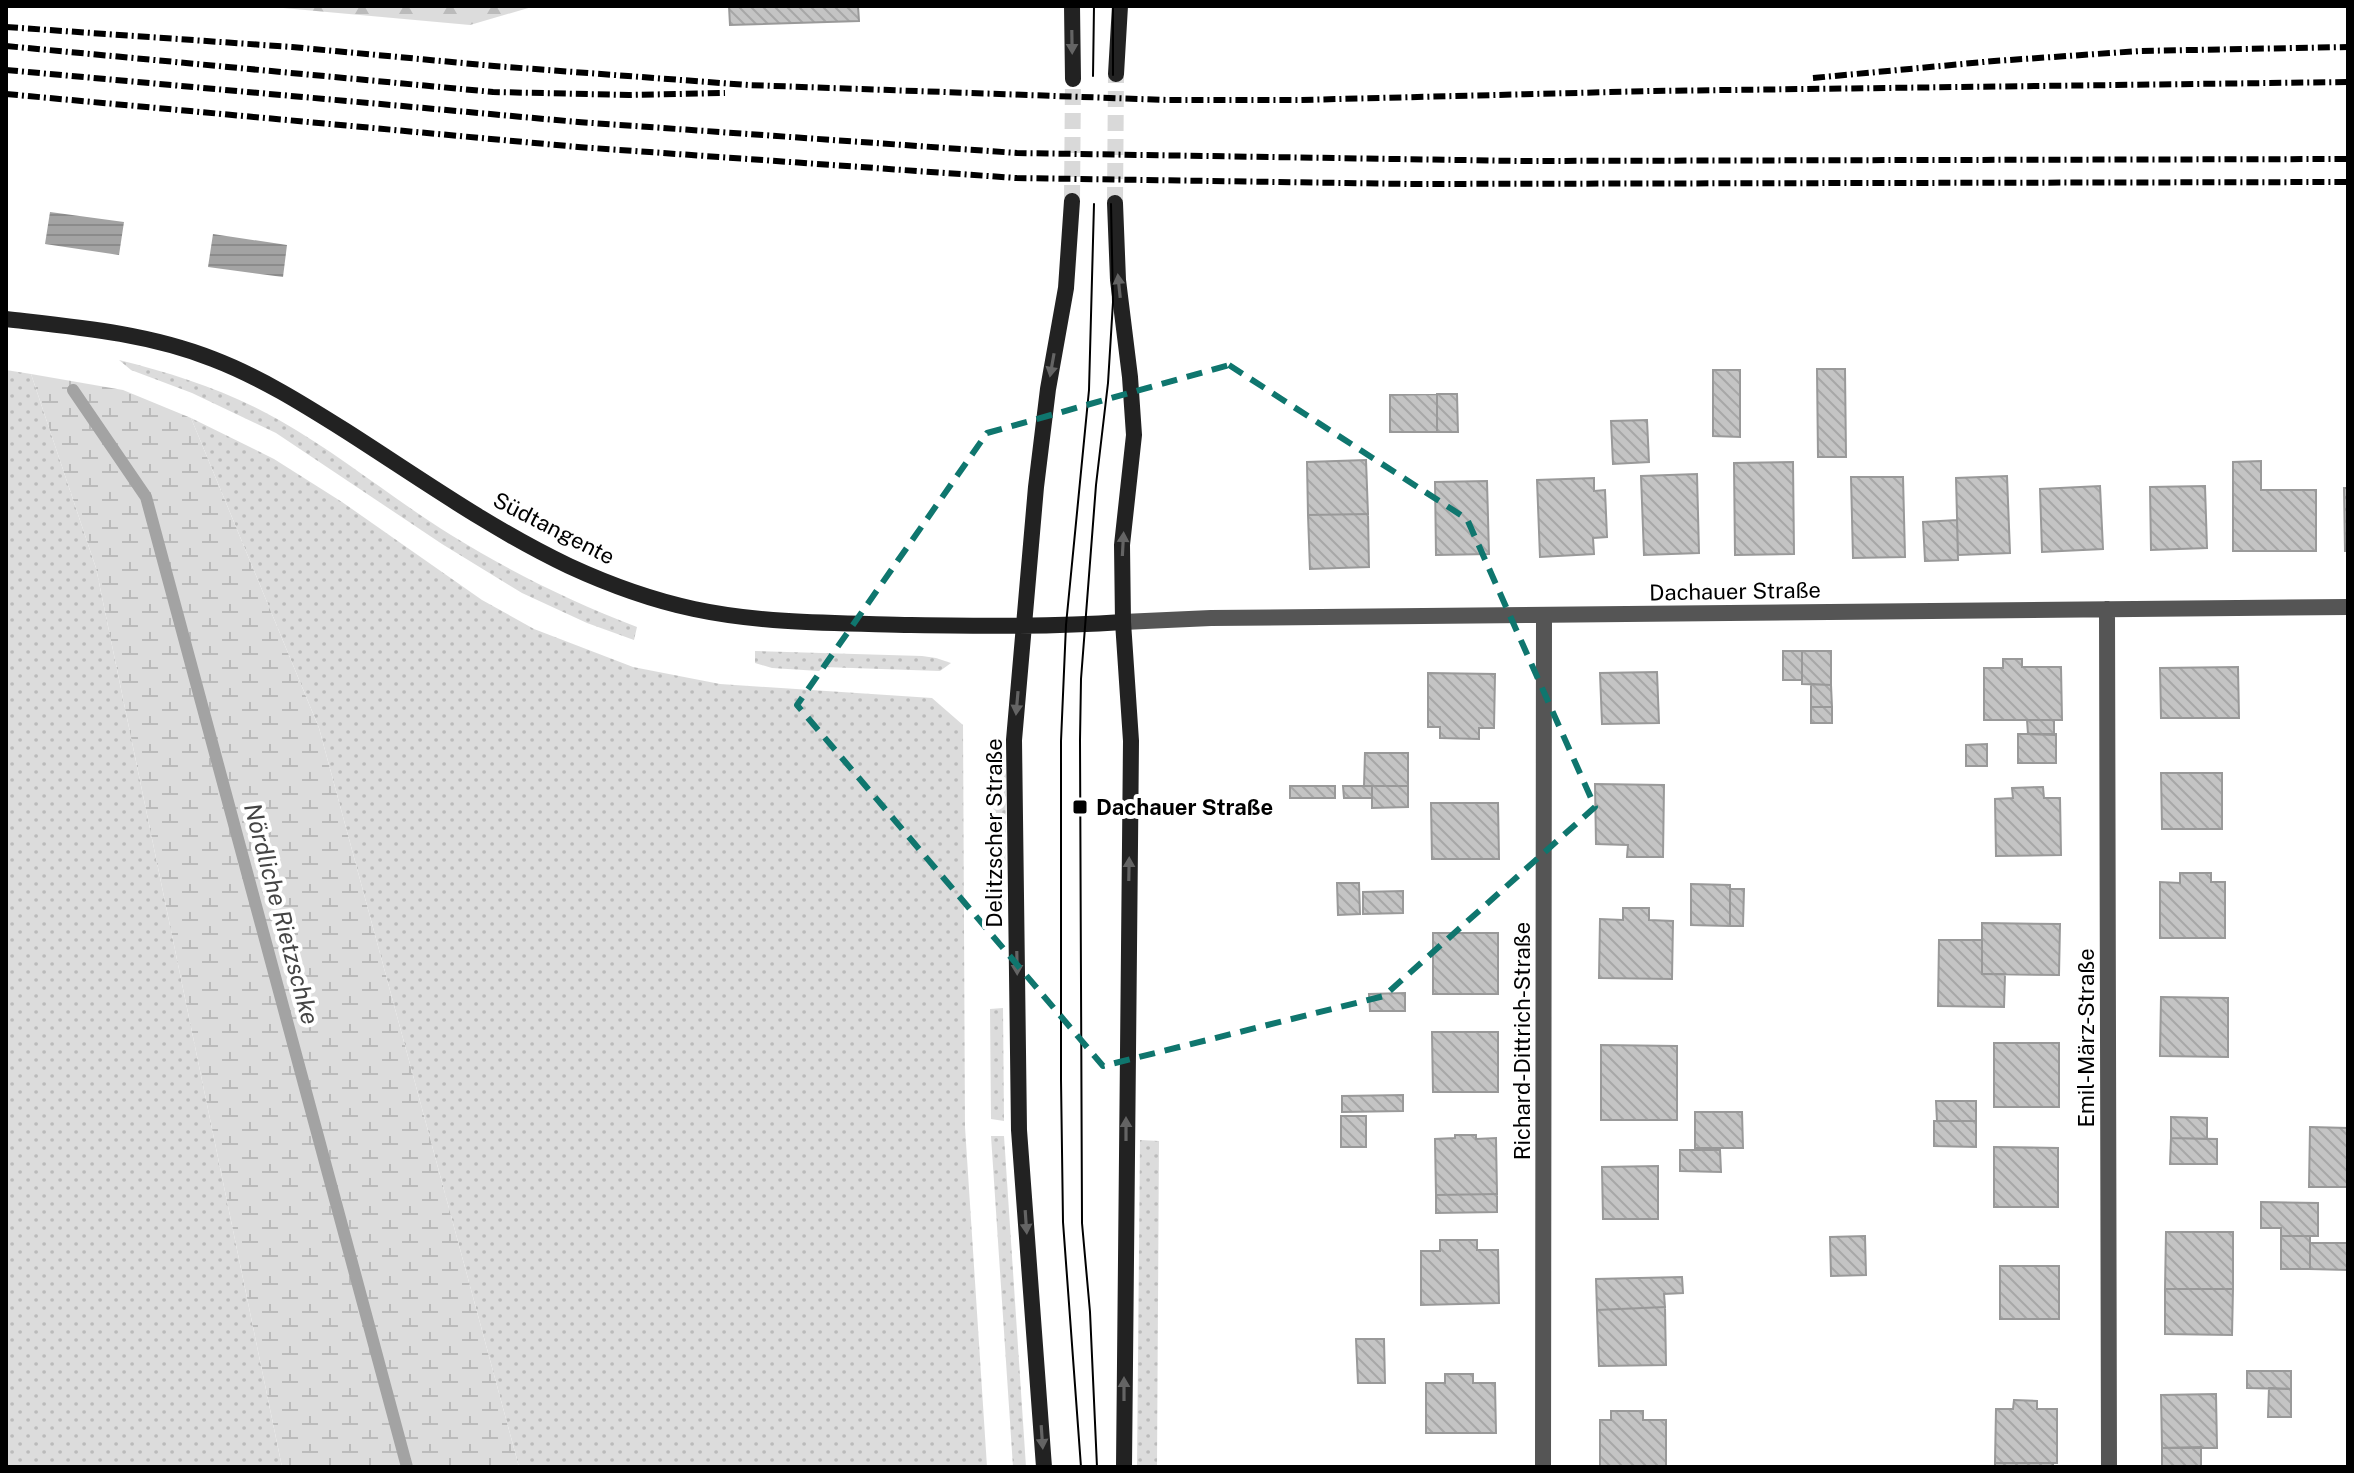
<svg xmlns="http://www.w3.org/2000/svg" width="2354" height="1473" viewBox="0 0 2354 1473" font-family="'Public Sans',sans-serif">
  <style>
    .grass { fill: url(#grass-dots) }
    .forest { fill: url(#forest-firs) }
    .wetland { fill: url(#wetland-marsh) }
    .water { fill: url(#water-rules) }
    .lines { fill: none; stroke-linecap: round; stroke-linejoin: round }
    .stream { stroke: #a3a3a3; stroke-width: 12 }
    .building { fill: url(#building-back-hatch); stroke: #999; stroke-width: 2 }
    .secondary-tunnel { stroke: #d9d9d9; stroke-width: 16; stroke-dasharray: 16 8; stroke-linecap: butt }
    .street { stroke: #555; stroke-width: 16 }
    .secondary { stroke: #222; stroke-width: 16 }
    .tram { stroke: #000; stroke-width: 2 }
    .rail { stroke: #000; stroke-width: 6; stroke-dasharray: 12 4 2 4; stroke-linecap: butt }
    .oneway { fill: #646464 }
    .marked { fill: none; stroke: #0f766e; stroke-width: 6; stroke-dasharray: 16 10; stroke-linejoin: round }
    .poi-dot { fill: #000; stroke: #fff; stroke-width: 3 }
    .labels { text-anchor: middle; stroke-width: 8; stroke-linejoin: round; paint-order: stroke }
    .street-label { font-size: 22px; fill: #000; stroke: #fff }
    .poi-label { font-size: 22px; font-weight: bold; fill: #000; stroke: #fff; text-anchor: start }
    .water-label { font-size: 24px; font-style: italic; fill: #444; stroke: #fff }
  </style>
  <defs>
    <pattern id="grass-dots" width="8" height="8" patternUnits="userSpaceOnUse" patternTransform="scale(2)"><rect width="8" height="8" fill="#dcdcdc"/><path d="M2 2h.1M6 6h.1" fill="none" stroke="#bbb" stroke-width="1.8" stroke-linecap="round"/></pattern>
    <pattern id="forest-firs" width="22" height="20" patternUnits="userSpaceOnUse" patternTransform="scale(2)"><rect width="22" height="20" fill="#dcdcdc"/><path d="M5 1l3.5 6h-7zM16 11l3.5 6h-7z" fill="#bbb"/></pattern>
    <pattern id="wetland-marsh" width="20" height="14" patternUnits="userSpaceOnUse" patternTransform="scale(2)"><rect width="20" height="14" fill="#dcdcdc"/><path d="M1 5h8M5 5V1M11 12h8M15 12V8" fill="none" stroke="#bbb"/></pattern>
    <pattern id="water-rules" width="6" height="5" patternUnits="userSpaceOnUse" patternTransform="scale(2)"><rect width="6" height="5" fill="#a3a3a3"/><path d="M0 2.5h6" fill="none" stroke="#8b8b8b"/></pattern>
    <pattern id="building-back-hatch" width="6" height="6" patternUnits="userSpaceOnUse" patternTransform="scale(2)"><rect width="6" height="6" fill="#c4c4c4"/><path d="M-1 5l2 2M0 0l6 6M5-1l2 2" fill="none" stroke="#a7a7a7"/></pattern>
  </defs>
  <rect width="100%" height="100%" fill="#fff"/>
  <path class="grass" d="M119,360C175,374 228,391 279,420C339,454 393,499 451,535C513,573 570,601 637,627L634,640L587,623L522,593L442,544L276,433L192,393L131,370Z
    M6,370L31,374L96,568L282,1467H6Z
    M191,418L274,459L342,502L482,600L534,629L633,667L720,684L932,698L963,725L965,1127L987,1467H519L319,728Z
    M755,651L922,656L936,658L951,663L940,671L823,667L819,671L772,668L755,663Z
    M993,767H1006L1005,906H991Z
    M1003,1008L1004,1121L991,1119L990,1009Z
    M991,1136H1004L1026,1467H1013Z
    M1140,1140L1159,1141L1157,1467H1137Z"/>
  <path class="forest" d="M261,6H535L470,25Z"/>
  <path class="wetland" d="M31,374L123,390L191,418L319,728L519,1467H282L96,568Z"/>
  <path class="water" d="M50,212L124,222L119,255L45,244Z
    M213,234L287,245L283,277L208,267Z"/>
  <g class="lines">
    <path class="stream" d="M73,390L146,497L407,1467"/>
  </g>
  <path class="building" d="M729,6H858L859,21L730,25Z
    M1817,369H1845L1846,457H1818Z
    M1713,370H1740V437L1713,436Z
    M1437,394H1457L1458,432H1437Z
    M1437,394V432H1390V395Z
    M1647,420L1649,462L1613,464L1611,421Z
    M1366,460L1368,514L1308,515L1307,462Z
    M2261,461V490H2316V551H2233V462Z
    M1793,462L1794,554L1735,555L1734,463Z
    M1697,474L1699,553L1644,555L1641,476Z
    M2007,476L2010,553L1958,555L1956,478Z
    M1851,477H1903L1905,557L1853,558Z
    M1594,478V491L1605,490L1607,537L1593,538L1594,554L1540,557L1537,480Z
    M1487,481L1489,554L1436,555L1435,482Z
    M2100,486L2103,549L2042,552L2040,489Z
    M2205,486L2207,548L2151,550L2150,487Z
    M2344,488H2348V551H2345Z
    M1368,514L1369,567L1310,569L1308,515Z
    M1957,520L1958,560L1925,561L1923,522Z
    M1783,651H1802V680H1783Z
    M1802,651H1831V685L1802,684Z
    M2003,659H2022V667H2061L2062,720H1984V668H2003Z
    M2238,667L2239,718H2161L2160,668Z
    M1657,672L1659,723L1602,724L1600,673Z
    M1428,673L1495,674L1494,728H1479V739L1440,738V727H1428Z
    M1811,684L1831,685L1832,707H1811Z
    M1811,707H1832V723H1811Z
    M2027,720H2054V735L2028,734Z
    M2018,734H2056V763H2018Z
    M1987,744V766H1966V745Z
    M1365,753H1408V786H1364Z
    M2161,773H2222V829H2162Z
    M1595,784L1664,785L1663,857H1627L1628,845L1596,844Z
    M1290,786H1335V798H1290Z
    M1343,786H1372V798H1344Z
    M1372,786H1408V807L1372,808Z
    M2043,787L2044,798H2060L2061,855L1996,856L1995,799L2013,798L2012,788Z
    M1431,803H1498L1499,859H1432Z
    M2180,873H2211V882H2225V938H2160V882L2180,883Z
    M1337,883H1359L1360,914L1338,915Z
    M1691,884L1730,885V926L1691,925Z
    M1730,889H1744L1743,926H1730Z
    M1403,891V913L1363,914V892Z
    M1623,908H1649V920L1673,921L1672,979L1599,978L1600,919L1623,920Z
    M1982,923L2060,924L2059,975L1982,974Z
    M1433,933H1498V994H1433Z
    M1939,940H1982V974H2005L2004,1007L1938,1006Z
    M1405,993V1011H1370L1369,994Z
    M2161,997L2228,998V1057L2160,1056Z
    M1432,1032H1498V1092H1433Z
    M1994,1043H2059V1107H1994Z
    M1601,1045L1677,1046V1120H1601Z
    M1403,1095V1111L1342,1112V1096Z
    M1936,1101H1976V1121H1937Z
    M1695,1112H1742L1743,1148H1695Z
    M1341,1116H1366V1147H1341Z
    M2171,1117L2207,1118V1139L2171,1138Z
    M1934,1121H1976V1147L1934,1146Z
    M2310,1127L2348,1128V1187H2309Z
    M1455,1135H1476V1139L1496,1138L1497,1194L1436,1195L1435,1139L1455,1138Z
    M2171,1138L2217,1139V1164H2170Z
    M1994,1147L2058,1148V1207H1994Z
    M1680,1150H1720L1721,1172L1680,1171Z
    M1658,1166V1219H1603L1602,1167Z
    M1497,1194V1212L1436,1213V1195Z
    M2261,1202L2318,1203V1236H2281V1228H2261Z
    M2166,1232H2233V1289H2165Z
    M1865,1236L1866,1275L1831,1276L1830,1237Z
    M2281,1236H2310V1269H2281Z
    M1440,1240H1477V1250H1498L1499,1303L1421,1305V1251H1440Z
    M2310,1243H2348V1270L2310,1269Z
    M2000,1266H2059V1319H2000Z
    M1682,1277L1683,1293L1664,1294L1665,1307L1597,1310L1596,1279Z
    M2165,1289H2233L2232,1335L2165,1334Z
    M1665,1307L1666,1365L1599,1366L1597,1310Z
    M1356,1339H1384L1385,1383H1358Z
    M2247,1371H2291V1389L2247,1388Z
    M1445,1374H1473V1383H1495L1496,1433H1426V1383H1445Z
    M2269,1388L2291,1389V1417H2268Z
    M2216,1394L2217,1448H2162L2161,1395Z
    M2014,1400L2037,1401V1409H2057V1463H1995L1996,1409H2013Z
    M1611,1411H1643V1420H1666V1467H1600V1420H1611Z
    M2201,1447V1467H2162V1448Z
    M1995,1463H2053V1467H1995Z"/>
  <g class="lines">
    <path class="secondary-tunnel" d="M1072,201L1073,79
      M1115,203L1116,74"/>
    <path class="street" d="M2107,609L2109,1467
      M1123,622L1211,618L2348,607
      M1543,1467L1544,615"/>
    <path class="secondary" d="M1072,6L1073,79
      M1116,74L1120,6
      M1115,203L1118,280L1130,377L1134,435L1122,545L1123,622L1131,741L1124,1467
      M6,319C76,327 147,333 213,359C260,377 303,404 346,431C418,477 491,529 569,566C608,584 652,600 694,609C764,624 840,623 911,625C982,626 1053,627 1123,622
      M1044,1467L1019,1130L1014,740L1036,487L1048,389L1066,288L1072,201"/>
    <path class="tram" d="M1113,75V6
      M1093,76L1094,6
      M1081,1467L1063,1222L1061,1080V741L1066,625L1089,390L1094,204
      M1097,1467L1090,1312L1082,1223L1080,740L1081,679L1096,485L1108,383L1113,302L1111,204"/>
    <path class="rail" d="M6,27L292,47L494,66L748,85L1167,100H1300L1651,91L2348,82
      M6,46L493,92L629,95L725,93
      M6,70L578,122L1017,153L1522,161L2348,159
      M1813,78L1994,61L2140,51L2348,47
      M6,94L578,147L1016,178L1411,184L2348,182"/>
  </g>
  <defs><path id="oneway-solid" d="M-6-.8H1V-3.2L6.5 0L1 3.2V.8H-6Z" transform="scale(2)"/></defs>
  <g class="oneway">
    <use href="#oneway-solid" transform="translate(1072 42) rotate(89)"/>
    <use href="#oneway-solid" transform="translate(1119 286) rotate(-96)"/>
    <use href="#oneway-solid" transform="translate(1052 365) rotate(100)"/>
    <use href="#oneway-solid" transform="translate(1123 544) rotate(-87)"/>
    <use href="#oneway-solid" transform="translate(1017 703) rotate(95)"/>
    <use href="#oneway-solid" transform="translate(1129 869) rotate(-89)"/>
    <use href="#oneway-solid" transform="translate(1017 963) rotate(89)"/>
    <use href="#oneway-solid" transform="translate(1126 1129) rotate(-90)"/>
    <use href="#oneway-solid" transform="translate(1026 1222) rotate(86)"/>
    <use href="#oneway-solid" transform="translate(1124 1389) rotate(-90)"/>
    <use href="#oneway-solid" transform="translate(1042 1437) rotate(86)"/>
  </g>
  <path class="marked" d="M1229,365L1467,519L1595,807L1384,996L1103,1066L797,705L987,433Z"/>
  <rect class="poi-dot" x="1072" y="799" width="16" height="16" rx="4"/>
  <g class="labels">
    <g class="street-label">
      <text transform="translate(554 528) rotate(27)" y="8">Südtangente</text>
      <text transform="translate(1735 591) rotate(-1)" y="8">Dachauer Straße</text>
      <text transform="translate(994 833) rotate(-90)" y="8">Delitzscher Straße</text>
      <text transform="translate(2086 1038) rotate(-90)" y="8">Emil-März-Straße</text>
      <text transform="translate(1522 1041) rotate(-90)" y="8">Richard-Dittrich-Straße</text>
    </g>
    <g class="poi-label">
      <text x="1096" y="815">Dachauer Straße</text>
    </g>
    <g class="water-label">
      <text transform="translate(281 914) rotate(75)" y="8">Nördliche Rietzschke</text>
    </g>
  </g>
  <rect width="2354" height="1473" fill="none" stroke="#000000" stroke-width="16"/>
</svg>
